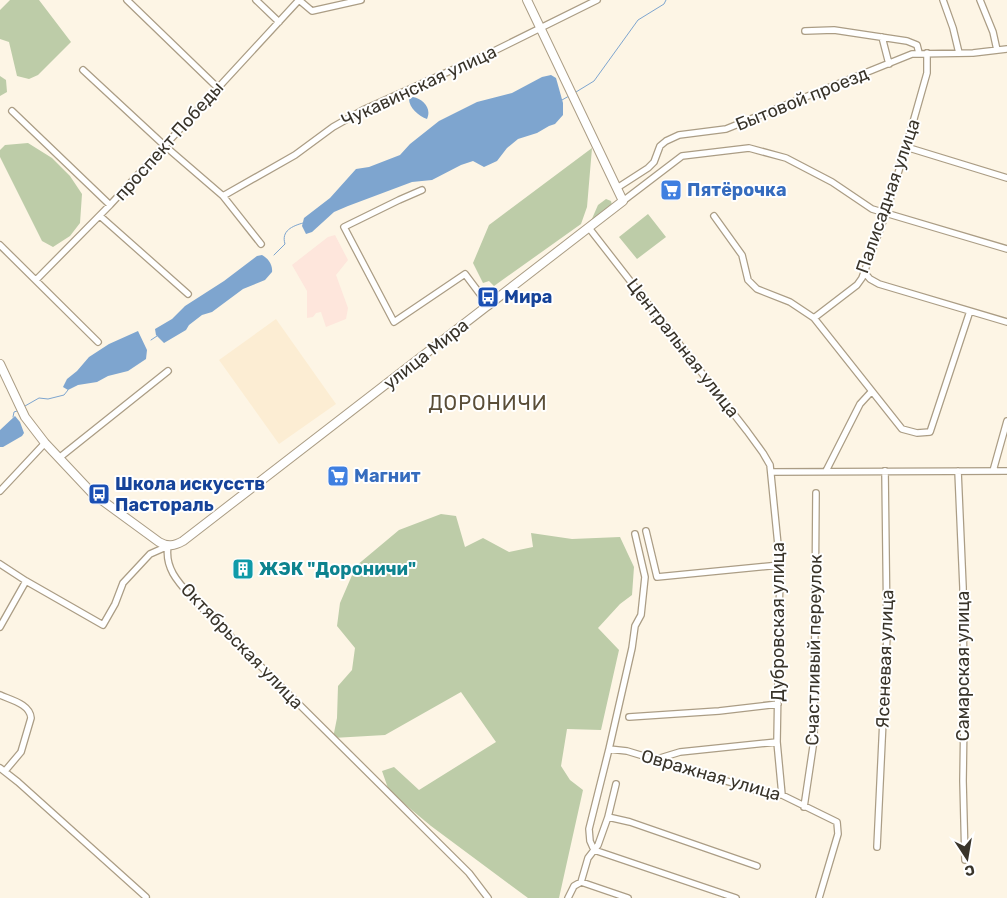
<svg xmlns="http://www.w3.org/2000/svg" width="1007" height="898" viewBox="0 0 1007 898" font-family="Rubik,sans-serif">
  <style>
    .industrial { fill: #fee6dc }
    .built { fill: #fcedd3 }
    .green { fill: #bdcca8 }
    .water { fill: #7ea5cf }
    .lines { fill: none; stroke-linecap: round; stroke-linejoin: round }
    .stream { stroke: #7ea5cf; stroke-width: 1 }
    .street-casing { stroke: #ab9d85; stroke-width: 8 }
    .secondary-casing { stroke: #ab9d85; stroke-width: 10 }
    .street { stroke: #fff; stroke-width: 5.5 }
    .secondary { stroke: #fff; stroke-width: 8 }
    .labels { text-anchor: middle; stroke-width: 4; stroke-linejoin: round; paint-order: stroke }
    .street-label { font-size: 18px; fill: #39342a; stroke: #fff }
    .shop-label { font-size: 18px; font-weight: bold; fill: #366cbe; stroke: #fff; text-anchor: start }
    .transit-label { font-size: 18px; font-weight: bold; fill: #164399; stroke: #fff; text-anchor: start }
    .culture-label { font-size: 18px; font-weight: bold; fill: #0d838f; stroke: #fff; text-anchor: start }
    .quarter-label { font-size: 20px; letter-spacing: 1px; fill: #5a4e38; stroke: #fff }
  </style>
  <rect width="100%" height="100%" fill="#fdf5e5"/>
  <path class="industrial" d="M335,235L348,260L336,275L348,308L346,319L326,327L321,312L316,313L313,317L307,318V291L292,265L328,237Z"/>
  <path class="built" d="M276,319L336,404L279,444L219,360Z"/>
  <path class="green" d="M10,0H39L71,42L38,75L29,79L17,76L9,42L0,39V10Z
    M0,76L6,80L7,92L0,96Z
    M28,143L52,158L70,176L82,194L80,223L70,236L53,247L42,241L0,157V150L5,145Z
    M592,148L587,207L581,224L494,286L489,281L483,283L473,263L489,225Z
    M606,199L611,201L612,205L591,221L598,205Z
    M648,214L666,237L637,259L619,237Z
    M441,514L456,516L465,547L483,538L509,552L533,547L531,533L572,539L620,537L634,567L632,595L620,604L598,628L619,650L601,730L567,729L561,766L570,780L583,790L559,898H528L431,826L389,791L382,771L394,767L419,790L496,742L461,692L385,735L333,738L337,718L338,686L352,670L355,648L337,626L340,603L356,566L399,530Z"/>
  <path class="water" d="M551,75L556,78L563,103V115L555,124L549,126L537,133L518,139L507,148L497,161L484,167L473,161L461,165L432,180L412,182L348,206L334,212L312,232L306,234L302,226L304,218L330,198L356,169L369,167L400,155L410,144L439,121L477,102L512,93L542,77Z
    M413,97C423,99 432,108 427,119C419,116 409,108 409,99Z
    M262,255C268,258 273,265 272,272L265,280L243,289L212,312L202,315L189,325L186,330L164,343L156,335L155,329L172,319L185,306L224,281L257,256Z
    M138,331L147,350L146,359L128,371L108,376L97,382L78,385L68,390L63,387L67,379L77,371L89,357L109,344Z
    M15,416L20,422L24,433L22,436L3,447H0V430Z"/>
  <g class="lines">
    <path class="stream" d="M576,92L594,81L638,20L664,4L666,0
      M562,100L569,96
      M274,255L285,244C281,231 292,226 303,223
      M151,340L157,336
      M25,406L39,398L48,399L64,395L68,390
      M13,417L14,412L17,411"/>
    <g class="street-casing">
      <path id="street" d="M127,0L218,88
        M256,0L279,22
        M299,0L312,11L361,0
        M943,0L953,28L959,53
        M980,0L993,32L997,50
        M805,31L834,30L907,41L917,45L919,53
        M882,37L889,64
        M83,70L165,146L223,196L261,244
        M12,111L110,205
        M906,147L1007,178
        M617,188L648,168L654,162L660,146L666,141L679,135L726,129L912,54L973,53L1007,49
        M422,190L399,200L344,227L394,322L465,274L489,306
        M223,196L295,155L333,127L363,110L490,53L597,0
        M623,201L682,156L749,148L786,158L832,182L872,209L1007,249
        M100,216L188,294
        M714,216L742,255L748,280L757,289L790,302L814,318L902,429L917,433L930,432L970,311
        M589,228L747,431L763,453L770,465L780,565L777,742L782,795
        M0,245L98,342
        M864,272L870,279L879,284L1007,322
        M36,280L110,205L299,0
        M814,318L857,285L862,278L886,213L906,147L927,73V53
        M59,458L168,371
        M826,471L860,404L871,392
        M958,471L963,587L964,714L963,781L965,860
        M993,471L1007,421
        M771,472L1007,471
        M0,491L45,443
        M646,531L657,577L780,565
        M635,534L645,577L641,615L635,626L632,648L609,749L589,829L590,841L594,850L736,898
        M0,564L26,581L103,625L115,604L123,583L150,554L168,546C164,570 181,585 196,602L469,873L488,898
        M0,627L26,581
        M0,695C11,700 30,704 31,718L21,752L5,771
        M629,717L719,711L778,704
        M609,749L627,751L769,794L782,795L837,822L838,834L819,898
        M657,759L680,752L777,742
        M0,768L18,782L146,897
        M804,807L814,740L816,493
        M608,817L630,822L757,866
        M877,847L887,635L885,471
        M581,882L628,898
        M568,898L574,886L581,882L588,858L598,845L608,817L616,784"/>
    </g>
    <g class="secondary-casing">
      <path id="secondary" d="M0,364L25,417L45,443L92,493L159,542C168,547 174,546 183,541L623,201L527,0"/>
    </g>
    <use href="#street" class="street"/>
    <use href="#secondary" class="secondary"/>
  </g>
  <defs>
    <g id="supermarket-square" transform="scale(1.125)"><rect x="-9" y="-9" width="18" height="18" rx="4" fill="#3f7fe0" stroke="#fff"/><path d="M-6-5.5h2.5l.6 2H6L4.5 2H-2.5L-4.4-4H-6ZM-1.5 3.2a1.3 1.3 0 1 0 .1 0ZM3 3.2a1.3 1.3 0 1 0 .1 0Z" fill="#fff"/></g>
    <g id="bus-square" transform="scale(1.125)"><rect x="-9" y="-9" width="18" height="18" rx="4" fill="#1a4fb4" stroke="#fff"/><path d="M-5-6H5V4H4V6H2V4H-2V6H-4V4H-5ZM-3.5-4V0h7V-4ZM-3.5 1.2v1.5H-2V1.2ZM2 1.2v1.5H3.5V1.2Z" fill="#fff"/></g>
    <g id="building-square" transform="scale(1.125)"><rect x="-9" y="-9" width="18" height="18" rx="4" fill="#0f9aa8" stroke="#fff"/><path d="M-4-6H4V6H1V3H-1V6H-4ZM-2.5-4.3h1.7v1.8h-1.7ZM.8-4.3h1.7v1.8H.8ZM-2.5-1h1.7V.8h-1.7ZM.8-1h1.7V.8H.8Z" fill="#fff"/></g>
  </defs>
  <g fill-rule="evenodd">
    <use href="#supermarket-square" x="671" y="190"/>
    <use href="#bus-square" x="488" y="297"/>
    <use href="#supermarket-square" x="338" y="476"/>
    <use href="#bus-square" x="99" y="494"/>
    <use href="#building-square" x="243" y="569"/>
  </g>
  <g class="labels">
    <g class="street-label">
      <text transform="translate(419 86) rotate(-25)" y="6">Чукавинская улица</text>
      <text transform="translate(802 99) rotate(-22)" y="6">Бытовой проезд</text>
      <text transform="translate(169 141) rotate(-48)" y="6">проспект Победы</text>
      <text transform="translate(888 196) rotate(-71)" y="6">Палисадная улица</text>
      <text transform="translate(683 348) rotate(52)" y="6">Центральная улица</text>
      <text transform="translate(426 354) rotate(-38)" y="6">улица Мира</text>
      <text transform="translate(778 622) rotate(-90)" y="6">Дубровская улица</text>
      <text transform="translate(242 646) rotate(46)" y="6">Октябрьская улица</text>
      <text transform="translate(814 650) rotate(-89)" y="6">Счастливый переулок</text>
      <text transform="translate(885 659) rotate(-88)" y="6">Ясеневая улица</text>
      <text transform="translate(963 666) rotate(-90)" y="6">Самарская улица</text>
      <text transform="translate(711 775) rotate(16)" y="6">Овражная улица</text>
    </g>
    <g class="shop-label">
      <text x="687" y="196">Пятёрочка</text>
      <text x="354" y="482">Магнит</text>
    </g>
    <g class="transit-label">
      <text x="504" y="303">Мира</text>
      <text x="115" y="490">Школа искусств<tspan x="115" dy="21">Пастораль</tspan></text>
    </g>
    <g class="culture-label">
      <text x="259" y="575">ЖЭК "Дороничи"</text>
    </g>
    <g class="quarter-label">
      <text x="488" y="410">ДОРОНИЧИ</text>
    </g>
  </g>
  <g transform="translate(967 858) rotate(168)" stroke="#ffffff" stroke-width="4" paint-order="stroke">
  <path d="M0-4L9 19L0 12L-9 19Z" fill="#39342a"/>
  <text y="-8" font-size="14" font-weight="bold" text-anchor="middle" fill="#39342a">С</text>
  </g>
</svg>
